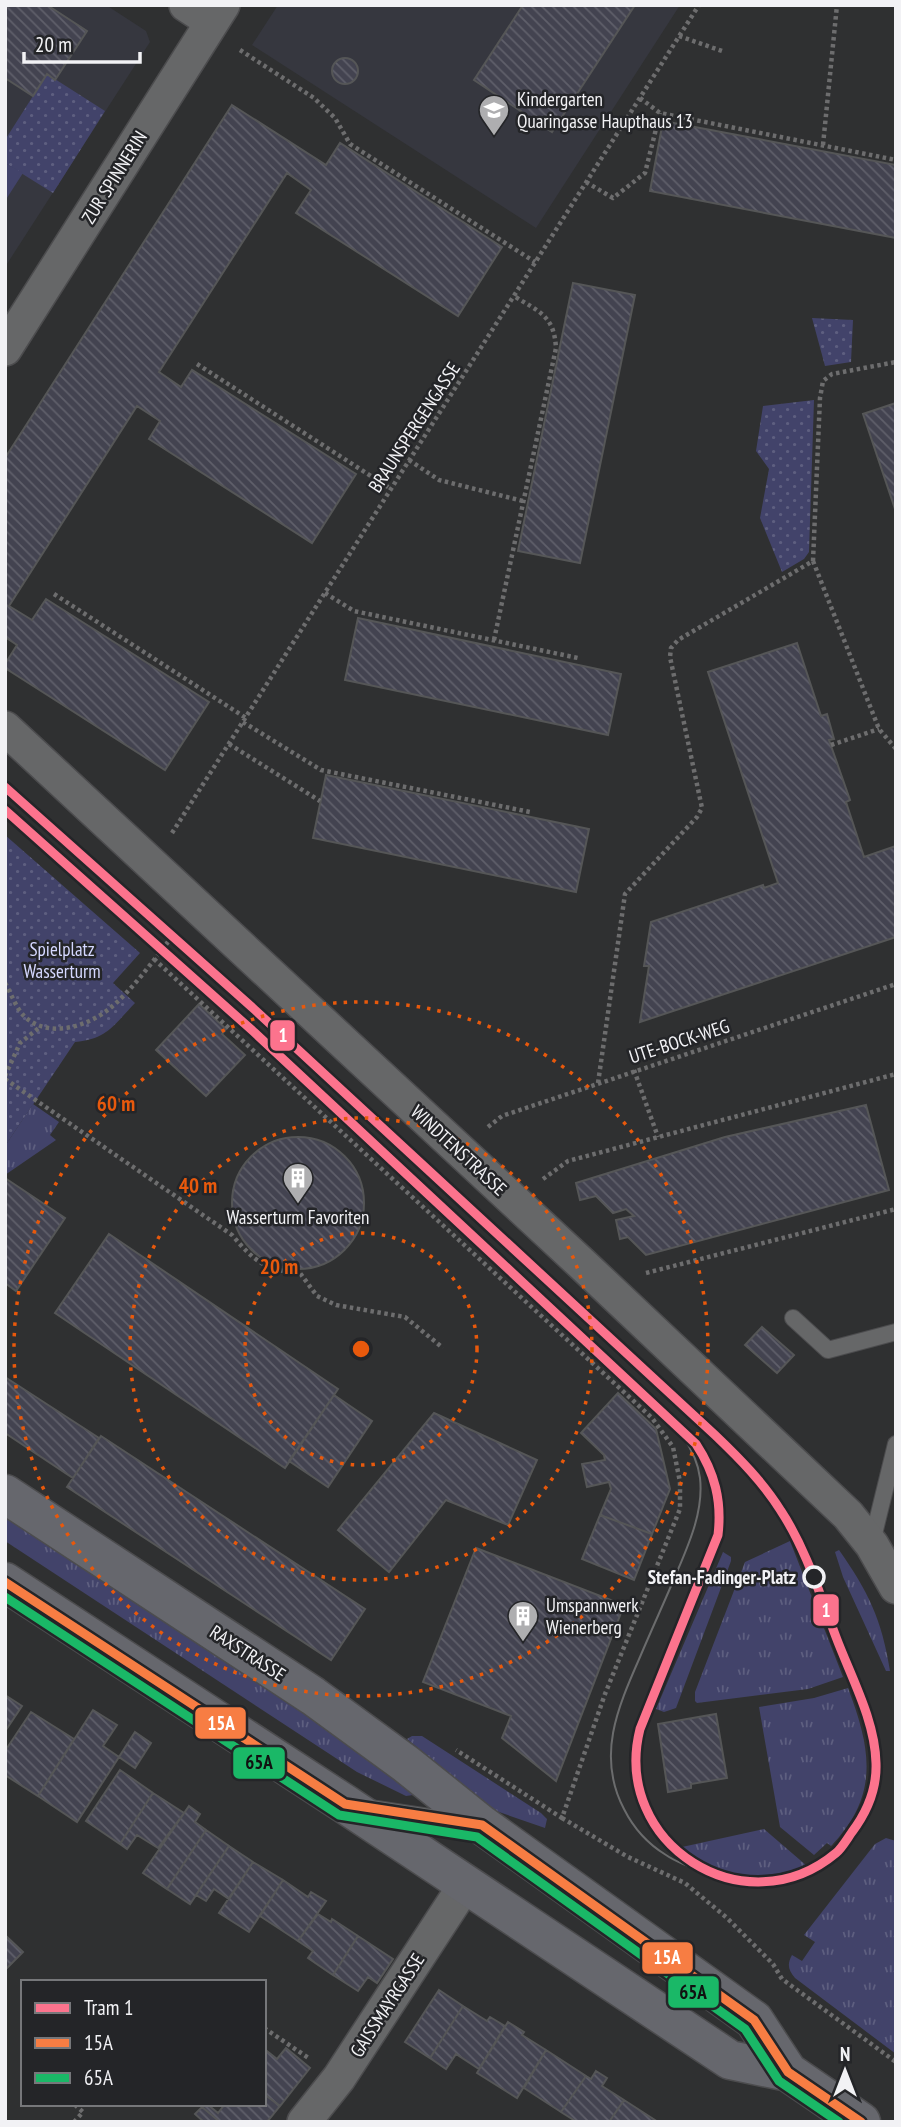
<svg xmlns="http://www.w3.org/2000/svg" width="901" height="2127" viewBox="0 0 901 2127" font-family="'PT Sans Narrow',sans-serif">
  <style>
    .built { fill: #36373f }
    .grass { fill: url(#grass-tufts) }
    .park { fill: url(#park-dots) }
    .garden { fill: #42436a }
    .building { fill: url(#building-back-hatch); stroke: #555657; stroke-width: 2 }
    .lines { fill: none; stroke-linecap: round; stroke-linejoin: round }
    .service-casing { stroke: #4c4c4e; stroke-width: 18 }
    .minor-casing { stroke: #4c4c4e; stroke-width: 36 }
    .primary-casing { stroke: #4c4c4e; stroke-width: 41 }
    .path { stroke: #6d6d6e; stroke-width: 4.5; stroke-dasharray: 3.5 3.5; stroke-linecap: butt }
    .service { stroke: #666768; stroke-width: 16 }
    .minor { stroke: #666768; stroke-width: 33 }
    .primary { stroke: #66676d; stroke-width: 38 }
    .tram { stroke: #6b6c6d; stroke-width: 2 }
    .bus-1-casing { stroke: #242528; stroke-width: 14 }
    .bus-2-casing { stroke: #242528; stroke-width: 14 }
    .bus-1 { stroke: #f77d43; stroke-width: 9 }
    .bus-2 { stroke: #1ab867; stroke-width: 9 }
    .tram-1-casing { stroke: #242528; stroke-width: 14 }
    .tram-1 { stroke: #fc738d; stroke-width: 9 }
    .ring { fill: none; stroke: #e8590c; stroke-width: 3.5; stroke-dasharray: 3.5 7 }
    .stop-dot { fill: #242528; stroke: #f2f2f5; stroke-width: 3.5 }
    .labels { text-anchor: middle; stroke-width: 5; stroke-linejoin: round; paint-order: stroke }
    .poi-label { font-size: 19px; fill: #f2f2f5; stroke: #242528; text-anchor: start }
    .street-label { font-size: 19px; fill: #f2f2f5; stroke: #242528 }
    .park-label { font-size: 19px; fill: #d5d8ff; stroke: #242528 }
    .stop-label { font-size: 19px; font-weight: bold; fill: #f2f2f5; stroke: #242528; text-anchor: end }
    .centre { fill: #e8590c; stroke: #242528; stroke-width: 3.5 }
    .ring-label { font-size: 21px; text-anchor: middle; font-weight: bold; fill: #e8590c; stroke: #242528; stroke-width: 5; stroke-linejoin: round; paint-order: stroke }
    .line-badge { stroke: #242528; stroke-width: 2.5 }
    .badge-label { font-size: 19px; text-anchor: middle; font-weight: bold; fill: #fff }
    .pale-badge-label { font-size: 19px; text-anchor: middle; font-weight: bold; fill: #111 }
  </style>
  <defs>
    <pattern id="grass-tufts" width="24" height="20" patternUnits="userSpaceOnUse" patternTransform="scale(1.75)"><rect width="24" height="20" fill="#42436a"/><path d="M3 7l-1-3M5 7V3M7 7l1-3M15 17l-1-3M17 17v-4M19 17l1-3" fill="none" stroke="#5e5f80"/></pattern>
    <pattern id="park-dots" width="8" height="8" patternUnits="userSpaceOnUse" patternTransform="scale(1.75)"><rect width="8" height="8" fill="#42436a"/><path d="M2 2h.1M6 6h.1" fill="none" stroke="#5e5f80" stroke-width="1.8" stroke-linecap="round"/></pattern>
    <pattern id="building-back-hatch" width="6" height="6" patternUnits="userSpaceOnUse" patternTransform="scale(1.75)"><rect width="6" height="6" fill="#434350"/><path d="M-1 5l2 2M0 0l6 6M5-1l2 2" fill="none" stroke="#5f5f6a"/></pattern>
  </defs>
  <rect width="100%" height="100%" fill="#2f3031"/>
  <path class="built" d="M5,5H106L146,31L150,42L5,267Z
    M278,5H680L536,228L252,45Z"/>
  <path class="grass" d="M33,1104L59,1122L50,1135L56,1140L5,1175V1146Z
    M5,1517L351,1745L413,1792V1795L406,1796L357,1772L5,1541Z
    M790,1541L843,1677L808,1689L697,1703L695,1701V1692L745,1562Z
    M839,1550C868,1591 882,1620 890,1671H886L843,1577L835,1552Z
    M723,1552L731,1557V1561L676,1708L664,1712L656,1709Z
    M848,1688C871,1749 880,1795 831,1846L827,1843L814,1855L780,1827L759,1707L814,1698Z
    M412,1736H422L541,1813L547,1819L545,1828L496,1811L407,1739Z
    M764,1829L807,1866C765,1881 715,1881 682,1847Z
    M886,1838L896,1841V2054L795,1978C788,1970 787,1964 792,1955L802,1961L815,1942L804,1935L875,1844Z"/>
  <path class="park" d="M47,74L105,111L53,193L5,163V140Z
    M812,318L853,320L851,362L825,366Z
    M814,400L809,552L804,559L782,572L760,518L769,469L756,451L763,406Z
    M5,835L140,953L113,983L135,1003C113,1026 107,1039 75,1042L5,1146Z"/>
  <path class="garden" d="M5,163L23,173L5,201Z"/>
  <path class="building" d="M5,5H47L87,31L55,80L47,74L33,96L5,78Z
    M523,5H635L552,132L474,80Z
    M332 71a13 13 0 1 1 26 0a13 13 0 1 1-26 0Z
    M232,105L326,165L340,143L502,247L458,316L296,213L311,190L287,173L159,372L181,387L192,370L356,474L312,543L149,439L160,421L137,406L9,606L32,620L46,599L209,702L165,770L5,668V664L17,645L5,637V458Z
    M663,121L896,165V238L650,191Z
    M573,283L635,295L580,563L518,551Z
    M896,403V512L863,414Z
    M358,618L621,674L608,735L345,680Z
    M797,643L821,716L827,714L834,739L829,740L850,800L846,802L864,857L896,846V937L640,1022L649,966H644L651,922L763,885L764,888L778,883L708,672Z
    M326,775L589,829L576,892L313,838Z
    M199,1004L226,1029L222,1034L245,1055L206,1096L156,1050Z
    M866,1105L889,1190L646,1255L628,1237L620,1239L616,1220L634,1216L626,1209L613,1213L596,1196L580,1200L576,1183L725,1137Z
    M232 1203a66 66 0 1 1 132 0a66 66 0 1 1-132 0Z
    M5,1178L65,1218L16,1291L5,1283Z
    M109,1234L338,1389L285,1468L55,1313Z
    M762,1327L794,1355L777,1373L745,1345Z
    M5,1377L99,1438L73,1478L5,1433Z
    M618,1393L656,1429L670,1489L652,1534L600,1515L611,1489L609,1482L587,1487L582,1464L605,1460L604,1455L581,1433Z
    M334,1395L372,1421L328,1487L289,1461Z
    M434,1413L537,1460L508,1525L446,1500L389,1572L338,1530Z
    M101,1436L365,1609L331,1660L67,1487Z
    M600,1515L652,1534L634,1580L582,1559Z
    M476,1548L624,1605L556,1781L502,1738L511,1716L423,1682Z
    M5,1695L22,1706L6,1730L5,1729Z
    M93,1710L117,1725L103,1746L119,1757L77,1822L38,1796Z
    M31,1712L74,1739L38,1796L5,1775V1751Z
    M716,1714L727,1778L691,1784V1788L668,1792L658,1724Z
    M135,1732L151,1743L135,1768L119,1757Z
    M120,1770L153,1793L120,1844L86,1821Z
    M153,1793L184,1813L158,1848L137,1835L127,1849L120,1844Z
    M189,1806L200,1814L195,1822L206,1830L167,1889L143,1873Z
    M206,1830L229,1846L190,1904L167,1889Z
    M229,1846L253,1862L229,1899L214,1889L206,1901L196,1895Z
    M253,1862L283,1880L249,1932L219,1913Z
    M283,1880L308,1897L311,1892L326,1901L298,1941L260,1916Z
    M318,1914L331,1922L332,1919L358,1936L333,1975L308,1958L313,1951L298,1941Z
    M5,1935L23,1952L5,1970Z
    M358,1936L393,1959L377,1983L368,1977L358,1991L333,1975Z
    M439,1990L463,2006L430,2058L405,2042Z
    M463,2006L487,2021L490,2017L505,2026L479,2069L456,2054L446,2069L430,2058Z
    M508,2022L524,2032L522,2035L546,2050L517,2098L477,2073Z
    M286,2048L310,2068L280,2106L264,2094V2054L267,2051L277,2059Z
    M546,2050L586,2076L561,2112L524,2088Z
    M596,2071L607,2078L602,2086L624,2100L609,2122H577L561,2112L586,2076L591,2079Z
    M264,2094L280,2106L267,2122H220L202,2107L207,2104L218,2113L225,2104H264Z
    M624,2100L658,2122H609Z
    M202,2107L220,2122H204L195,2114Z"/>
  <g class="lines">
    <g class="service-casing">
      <path id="service" d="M793,1318L828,1350L896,1332
        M872,1542L896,1444
        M370,1808L462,1822"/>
    </g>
    <g class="minor-casing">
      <path id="minor" d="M186,5L212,22
        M5,349L223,5
        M5,728L581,1263L848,1515L872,1545L896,1587
        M304,2122L339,2078L465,1885"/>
    </g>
    <g class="primary-casing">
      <path id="primary" d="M5,1494L313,1696L406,1764L482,1825L754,2020L788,2072L861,2122
        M5,1582L345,1804L730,2060L788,2072"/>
    </g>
    <path class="path" d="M679,36L722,51
      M240,50L314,98L335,118L350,144L535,262
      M640,98L660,113L896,160
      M823,145L837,5
      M586,182L613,198L645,173L660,113
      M197,364L391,489
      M409,460L439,480L523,501
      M813,561L879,729L896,749
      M325,593L354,611L578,658
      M54,594L246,718
      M494,640L556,348C554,315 539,312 514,296
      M243,722L321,770L530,812
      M229,744L320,801
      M831,745L879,729
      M172,833L699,5
      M154,959L652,1418L673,1447L680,1482V1509L605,1694L562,1818L456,1750
      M5,983C11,993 16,1008 24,1016C48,1039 86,1027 109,1009C132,991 156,957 174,934
      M634,1070L658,1137
      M5,1076L20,1043L40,1027
      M5,1079L232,1235C255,1262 265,1270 300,1273L317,1296L336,1305L405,1317L443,1348
      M598,1083L625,894L697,817L702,808L670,657L671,648L678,640L813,561L820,398L823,381L832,374L896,362
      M488,1127L502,1116L896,984
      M543,1179L568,1161L896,1074
      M646,1273L896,1209
      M562,1818L628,1857L685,1883L727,1918L773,1964L782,1979L896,2062
      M264,2028L310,2059
      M74,2122L83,2112L74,2104"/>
    <use href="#service" class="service"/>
    <use href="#minor" class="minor"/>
    <use href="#primary" class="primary"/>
    <path class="tram" d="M653,1402C674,1424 696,1447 700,1478C704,1513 687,1548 674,1579C663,1605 651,1631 640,1657C618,1707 596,1756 624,1809C633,1827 648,1844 666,1855C679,1864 695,1869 710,1874"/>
    <g class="bus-1-casing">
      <path id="bus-1" d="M5,1582L345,1804L482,1825L754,2020L788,2072L861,2122"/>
    </g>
    <g class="bus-2-casing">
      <path id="bus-2" d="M5,1597L339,1815L477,1837L745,2029L779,2081L839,2122"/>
    </g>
    <use href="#bus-1" class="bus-1"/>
    <use href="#bus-2" class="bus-2"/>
    <g class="tram-1-casing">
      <path id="tram-1" d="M5,787L255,1010L715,1435C739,1458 763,1482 781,1511C806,1549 820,1595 836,1637C851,1677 875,1720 876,1763C877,1789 867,1812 852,1832C847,1839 842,1848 836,1853C745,1929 611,1844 640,1729L718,1535C722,1501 715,1473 696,1444L254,1032L5,810"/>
    </g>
    <use href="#tram-1" class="tram-1"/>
  </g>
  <g class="ring">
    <circle cx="361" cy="1349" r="116"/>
    <circle cx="361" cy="1349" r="231"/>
    <circle cx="361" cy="1349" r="347"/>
  </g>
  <defs>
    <g id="school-pin" transform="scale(1.575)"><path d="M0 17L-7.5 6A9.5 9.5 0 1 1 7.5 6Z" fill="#aeaeb0" stroke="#242528"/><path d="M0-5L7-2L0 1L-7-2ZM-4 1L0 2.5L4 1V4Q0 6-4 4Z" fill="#fff"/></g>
    <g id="building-pin" transform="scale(1.575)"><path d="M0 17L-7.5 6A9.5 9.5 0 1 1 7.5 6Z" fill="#aeaeb0" stroke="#242528"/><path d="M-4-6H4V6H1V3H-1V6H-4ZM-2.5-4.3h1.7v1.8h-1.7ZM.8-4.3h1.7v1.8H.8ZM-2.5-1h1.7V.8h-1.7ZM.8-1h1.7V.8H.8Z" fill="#fff"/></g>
  </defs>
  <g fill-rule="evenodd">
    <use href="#school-pin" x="494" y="110"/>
    <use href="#building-pin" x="298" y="1178"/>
    <use href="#building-pin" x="523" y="1616"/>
  </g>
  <circle class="stop-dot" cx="814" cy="1577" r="10"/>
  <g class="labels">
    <g class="poi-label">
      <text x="517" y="106">Kindergarten<tspan x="517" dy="22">Quaringasse Haupthaus 13</tspan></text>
      <text x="298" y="1224" text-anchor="middle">Wasserturm Favoriten</text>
      <text x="546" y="1612">Umspannwerk<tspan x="546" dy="22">Wienerberg</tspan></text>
    </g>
    <g class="street-label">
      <text transform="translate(114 177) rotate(-58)" y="7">ZUR SPINNERIN</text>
      <text transform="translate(414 427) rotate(-57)" y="7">BRAUNSPERGENGASSE</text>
      <text transform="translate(679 1041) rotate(-18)" y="7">UTE-BOCK-WEG</text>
      <text transform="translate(459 1150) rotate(43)" y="7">WINDTENSTRASSE</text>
      <text transform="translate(248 1653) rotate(33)" y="7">RAXSTRASSE</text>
      <text transform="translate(387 2005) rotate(-57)" y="7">GAISSMAYRGASSE</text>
    </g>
    <g class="park-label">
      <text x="62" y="956">Spielplatz<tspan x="62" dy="22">Wasserturm</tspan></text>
    </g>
    <g class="stop-label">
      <text x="796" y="1584">Stefan-Fadinger-Platz</text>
    </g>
  </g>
  <circle cx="361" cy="1349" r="10" class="centre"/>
  <g class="ring-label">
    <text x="116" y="1111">60 m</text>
    <text x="198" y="1193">40 m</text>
    <text x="279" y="1274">20 m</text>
  </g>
  <g class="line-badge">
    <rect x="269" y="1019" width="27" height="33" rx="7" fill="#fc738d"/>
    <rect x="812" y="1593" width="28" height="34" rx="7" fill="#fc738d"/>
    <rect x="194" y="1706" width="53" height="34" rx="7" fill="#f77d43"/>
    <rect x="232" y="1746" width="54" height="34" rx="7" fill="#1ab867"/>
    <rect x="641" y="1941" width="53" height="34" rx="7" fill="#f77d43"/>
    <rect x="667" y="1975" width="53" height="34" rx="7" fill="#1ab867"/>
  </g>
  <g class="badge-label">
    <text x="283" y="1042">1</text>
    <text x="826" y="1617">1</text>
    <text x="221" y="1730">15A</text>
    <text x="667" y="1964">15A</text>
  </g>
  <g class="pale-badge-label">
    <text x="259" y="1769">65A</text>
    <text x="693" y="1999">65A</text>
  </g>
  <rect width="901" height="2127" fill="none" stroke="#f2f2f5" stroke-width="14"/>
  <rect x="21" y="1980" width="245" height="126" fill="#242528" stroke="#76777a" stroke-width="2"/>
  <rect x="35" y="2003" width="35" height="10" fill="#fc738d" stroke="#76777a" stroke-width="2"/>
  <text x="84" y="2015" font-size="21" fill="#f2f2f5">Tram 1</text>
  <rect x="35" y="2038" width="35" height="10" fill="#f77d43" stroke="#76777a" stroke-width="2"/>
  <text x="84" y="2050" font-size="21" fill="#f2f2f5">15A</text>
  <rect x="35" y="2073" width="35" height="10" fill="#1ab867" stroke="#76777a" stroke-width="2"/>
  <text x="84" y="2085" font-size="21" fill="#f2f2f5">65A</text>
  <g transform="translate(845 2071)" stroke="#242528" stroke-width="5" paint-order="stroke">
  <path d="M0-5L12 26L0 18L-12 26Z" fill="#f2f2f5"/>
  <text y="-10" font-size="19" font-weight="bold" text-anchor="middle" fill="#f2f2f5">N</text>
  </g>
  <path d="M24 52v10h116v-10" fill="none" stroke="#f2f2f5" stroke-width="3.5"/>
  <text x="35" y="52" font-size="21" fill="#f2f2f5" stroke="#242528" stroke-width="5" paint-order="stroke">20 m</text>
</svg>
